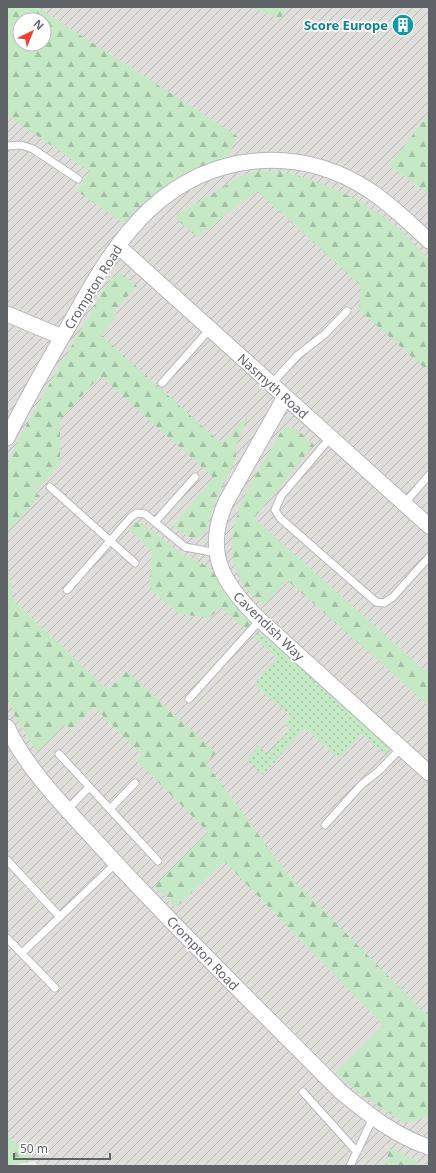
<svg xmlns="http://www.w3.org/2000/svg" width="436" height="1173" viewBox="0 0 436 1173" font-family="'Noto Sans',sans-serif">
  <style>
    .industrial { fill: url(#industrial-furrows); fill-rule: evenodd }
    .grass { fill: url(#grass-dots) }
    .forest { fill: url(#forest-firs); fill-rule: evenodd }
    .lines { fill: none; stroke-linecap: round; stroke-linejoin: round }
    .lane-casing { stroke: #b5b8bc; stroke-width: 9 }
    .street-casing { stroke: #b5b8bc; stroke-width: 17 }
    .lane { stroke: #fff; stroke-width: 7 }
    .street { stroke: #fff; stroke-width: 15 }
    .labels { text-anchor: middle; stroke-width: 3.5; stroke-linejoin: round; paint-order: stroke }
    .culture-label { font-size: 13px; font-weight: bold; fill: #0d838f; stroke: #fff; text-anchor: end }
    .street-label { font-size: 13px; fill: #5f6368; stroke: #fff }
  </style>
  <defs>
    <pattern id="industrial-furrows" width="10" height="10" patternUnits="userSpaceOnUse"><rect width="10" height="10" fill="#e0deda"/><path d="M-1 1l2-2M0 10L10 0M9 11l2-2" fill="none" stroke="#b9b8b5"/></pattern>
    <pattern id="grass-dots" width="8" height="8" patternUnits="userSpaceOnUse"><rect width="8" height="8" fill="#c5e8c5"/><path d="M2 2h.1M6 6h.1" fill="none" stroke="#a3c0a4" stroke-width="1.8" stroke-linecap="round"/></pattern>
    <pattern id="forest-firs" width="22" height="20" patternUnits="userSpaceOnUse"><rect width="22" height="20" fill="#c5e8c5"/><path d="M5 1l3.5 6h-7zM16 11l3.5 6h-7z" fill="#a3c0a4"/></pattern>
  </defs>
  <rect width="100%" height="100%" fill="#f1efe8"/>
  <path class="industrial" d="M7,7H429V1166H39L7,1135ZM20,20H44V44H20Z"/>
  <path class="grass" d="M258,633L265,635L385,743L388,751L385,755L361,734L339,759L305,728L263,775L246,760L258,746L267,754L290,729L284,724L291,717L254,684L277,658L253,636Z"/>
  <path class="forest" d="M7,7H37L237,136L228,158C183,173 157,191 124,224L77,191L90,172L7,115ZM20,20H44V44H20Z
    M248,7H285L281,19Z
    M429,114V195L389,165Z
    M262,171C283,170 301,176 321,184C368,202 396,222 429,260V372L359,310L361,286L257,191L197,237L174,217L243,175Z
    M119,274L128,278L137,286L113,312L117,316L101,335L222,444L246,417L248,419L235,447L236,457L211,512L206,532L201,536L192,538L185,535L173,526L214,478L100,376L60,420V464L35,492L40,496L7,533V466L15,447L35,409L111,278Z
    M287,427L295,428L314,445L254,518L425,671L429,667V706L287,580L267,602L262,604C252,594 240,584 236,570C220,521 258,474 280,433Z
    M135,523L143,524L182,554L209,567L217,576L227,595L252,622L246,630L220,607L210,618L179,614L149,588L152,551L128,529Z
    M7,560L14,601L108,690L127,671L216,753L206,763L288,875L429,1017V1117L405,1123L366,1098L335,1073L383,1025L224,861L176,908L155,886L208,832L137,761L142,755L94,707L71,730L64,725L37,752L14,714L7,696Z
    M7,1135L35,1161L7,1166Z
    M389,1149L417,1160L418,1166H386Z"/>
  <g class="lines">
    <g class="lane-casing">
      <path id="lane" d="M7,146L21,145L33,149L78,179
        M162,383L210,329
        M271,384L298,355L325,334L347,311
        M330,438L281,496L275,510L280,518L376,602L384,603L393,597L429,557
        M50,487L135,563
        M404,504L429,475
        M155,522L195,477
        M67,590L131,517L137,513L145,514L185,547L217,553
        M189,699L260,620
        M59,754L158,861
        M110,809L135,783
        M67,810L89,787
        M325,825L361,785L379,771L401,748
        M7,860L60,917
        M7,938L55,988
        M22,953L116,863
        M303,1092L357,1152
        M350,1166L373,1118"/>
    </g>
    <g class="street-casing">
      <path id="street" d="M118,246L429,526
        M7,314L62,337
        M285,397L226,502C203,553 223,584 260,620L429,773
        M7,438C26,400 47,363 68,327C91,286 114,243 149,210C211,152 298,144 369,190C391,205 410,223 429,241
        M7,727C29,773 68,810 102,848C179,932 261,1011 341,1092C368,1114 395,1136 429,1147"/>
    </g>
    <use href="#lane" class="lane"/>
    <use href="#street" class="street"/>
  </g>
  <defs>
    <g id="building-disc" transform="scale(1.15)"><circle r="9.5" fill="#0f9aa8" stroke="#fff"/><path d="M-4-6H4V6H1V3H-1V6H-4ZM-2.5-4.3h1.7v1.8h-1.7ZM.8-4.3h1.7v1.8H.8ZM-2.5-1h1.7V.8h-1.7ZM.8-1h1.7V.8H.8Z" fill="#fff"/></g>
  </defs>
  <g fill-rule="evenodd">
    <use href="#building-disc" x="403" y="25"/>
  </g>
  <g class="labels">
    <g class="culture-label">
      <text x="388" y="30">Score Europe</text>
    </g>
    <g class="street-label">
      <text transform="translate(93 287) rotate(-58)" y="5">Crompton Road</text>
      <text transform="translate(273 386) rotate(42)" y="5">Nasmyth Road</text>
      <text transform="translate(269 626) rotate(44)" y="5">Cavendish Way</text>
      <text transform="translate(203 953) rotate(46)" y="5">Crompton Road</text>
    </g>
  </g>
  <rect width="436" height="1173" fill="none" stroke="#5f6368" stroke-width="16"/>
  <g transform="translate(32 32) rotate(43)"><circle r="19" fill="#ffffff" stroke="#bfc1c3"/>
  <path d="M0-3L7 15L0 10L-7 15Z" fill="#ea4335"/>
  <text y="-6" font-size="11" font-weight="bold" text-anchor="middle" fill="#5f6368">N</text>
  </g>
  <path d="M14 1153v6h96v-6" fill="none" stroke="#5f6368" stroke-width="2"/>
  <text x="20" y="1153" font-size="12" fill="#5f6368" stroke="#ffffff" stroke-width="3" paint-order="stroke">50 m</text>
</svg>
